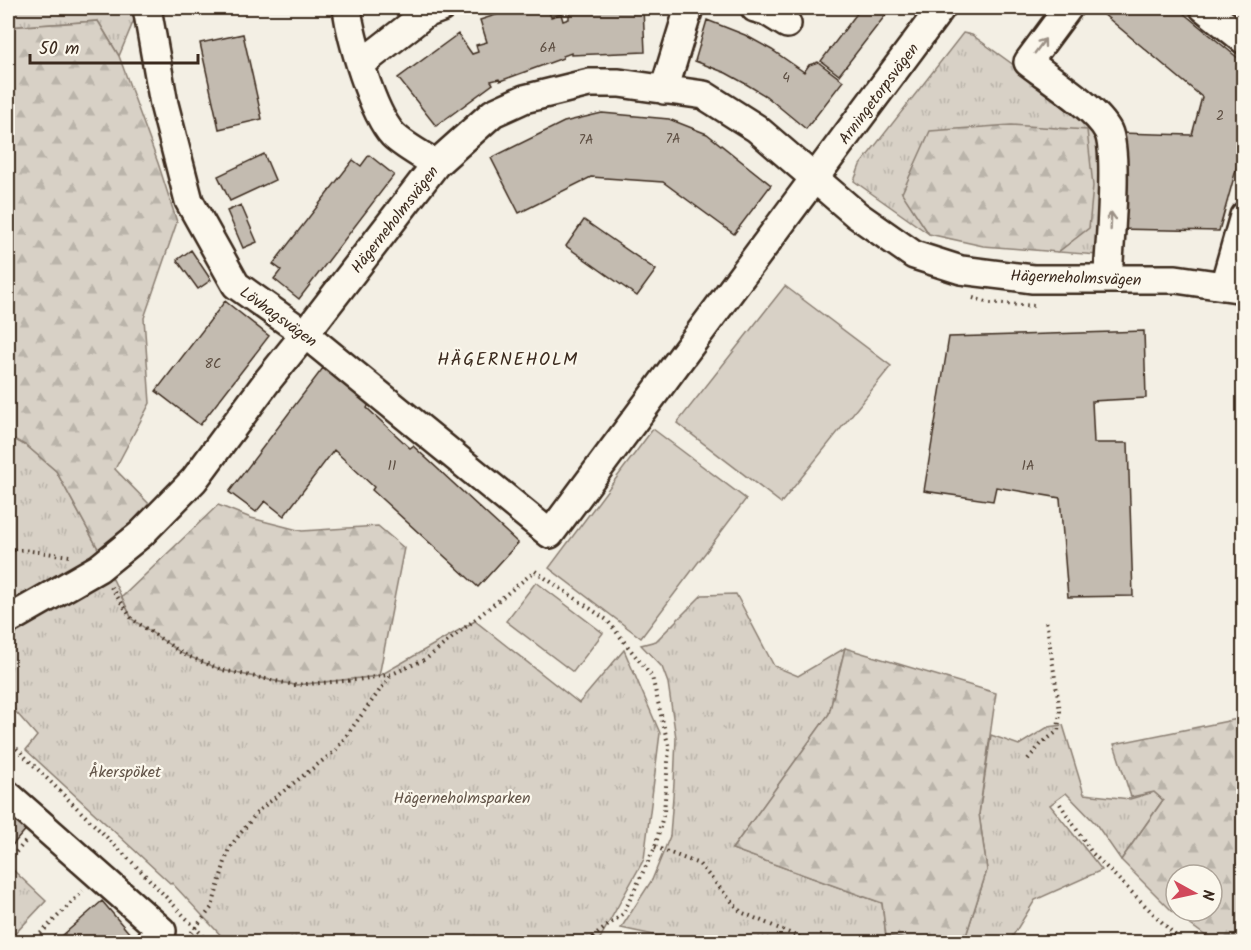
<svg xmlns="http://www.w3.org/2000/svg" width="1251" height="950" viewBox="0 0 1251 950" font-family="Kalam,sans-serif">
  <style>
    .grass { fill: url(#grass-tufts); stroke: #8a7e72; stroke-width: 1.5 }
    .forest { fill: url(#forest-firs); stroke: #8a7e72; stroke-width: 1.5; fill-rule: evenodd }
    .pitch { fill: #d8d1c6; stroke: #8a7e72; stroke-width: 1.5 }
    .building { fill: #c3bbb0; stroke: #3b2a1e; stroke-width: 1.5 }
    .lines { fill: none; stroke-linecap: round; stroke-linejoin: round }
    .minor-casing { stroke: #3b2a1e; stroke-width: 32 }
    .path { stroke: #3b2a1e; stroke-width: 4; stroke-dasharray: 1.5 4.5; stroke-linecap: butt }
    .minor { stroke: #fbf7ec; stroke-width: 27 }
    .oneway { stroke: #9b9085 }
    .labels { text-anchor: middle; stroke-width: 4.5; stroke-linejoin: round; paint-order: stroke }
    .number-label { font-size: 14px; fill: #5d4e42 }
    .street-label { font-size: 16px; fill: #3b2a1e; stroke: #fbf7ec }
    .park-label { font-size: 16px; fill: #625448; stroke: #fbf7ec }
    .neighbourhood-label { font-size: 18px; letter-spacing: 1.5px; fill: #3b2a1e; stroke: #fbf7ec }
  </style>
  <defs>
    <pattern id="grass-tufts" width="24" height="20" patternUnits="userSpaceOnUse" patternTransform="scale(1.5)"><rect width="24" height="20" fill="#d8d1c6"/><path d="M3 7l-1-3M5 7V3M7 7l1-3M15 17l-1-3M17 17v-4M19 17l1-3" fill="none" stroke="#bab4aa"/></pattern>
    <pattern id="forest-firs" width="22" height="20" patternUnits="userSpaceOnUse" patternTransform="scale(1.5)"><rect width="22" height="20" fill="#d8d1c6"/><path d="M5 1l3.5 6h-7zM16 11l3.5 6h-7z" fill="#bab4aa"/></pattern>
  </defs>
  <rect width="100%" height="100%" fill="#f3efe4"/>
  <filter id="ink" filterUnits="userSpaceOnUse"><feTurbulence type="fractalNoise" baseFrequency=".0167" numOctaves="2"/><feDisplacementMap in="SourceGraphic" scale="12" xChannelSelector="R" yChannelSelector="G"/><feConvolveMatrix kernelMatrix="1 2 1 2 8 2 1 2 1" color-interpolation-filters="sRGB"/></filter>
  <g filter="url(#ink)">
    <path class="grass" d="M8,8H139L119,56L98,21L8,27Z
      M963,33L972,35L1079,112L1101,144L1098,255L1058,252L1089,227L902,192L929,234L854,181L860,165Z
      M8,436L27,446L56,471L100,552L132,619L222,670L295,685L379,676L475,621L579,703L624,650L660,733L644,859L598,942H227L172,883L171,884L26,750L37,736L8,703Z
      M736,594L774,666L798,676L845,648L829,714L732,849L882,903L886,936L924,942H686L621,928L652,880L670,836L674,783L676,738L668,683L662,667L641,645L656,641L702,595Z
      M1063,725L1084,794L1130,799L1154,792L1163,800L1121,860L1096,824L1066,793L1050,805L1102,870L1035,900L1009,942H964L987,870L979,814L991,735L1019,745L1048,727Z
      M13,870L46,901L8,941V876Z"/>
    <path class="forest" d="M98,21L119,56L158,163L177,222L144,318L150,403L115,469L152,507L100,552L56,471L27,446L8,436V27Z
      M1011,125L1087,130L1093,186L1089,228L1058,252L983,246L929,234L902,193L930,131Z
      M218,505L251,518L302,531L378,526L404,548L379,676L295,685L222,670L183,654L132,619L122,597Z
      M845,648L996,693L979,814L987,870L964,942H924L886,936L882,903L732,849L829,714Z
      M1243,718V942H1214L1173,912L1121,860L1163,800L1154,792L1131,797L1114,744ZM1176,875H1212V911H1176Z"/>
    <path class="pitch" d="M785,286L891,366L781,503L677,423Z
      M653,429L746,499L641,638L549,568Z
      M536,582L603,633L573,672L506,621Z"/>
    <path class="building" d="M196,8H240V9L196,11Z
      M518,8H547L551,17L561,14L563,21L569,19V8H643L645,52L571,55V53L563,56V58L500,81L499,79L491,81L493,84L436,126L398,78L458,34L472,54L478,52L476,45L487,42L480,20Z
      M861,8H891L839,75L821,61Z
      M1096,8H1177L1244,63V141L1219,231L1116,229L1119,133L1192,135L1202,97Z
      M707,20L745,35L772,50L804,72L809,65L818,62L843,81L806,129L766,96L746,84L726,73L695,61Z
      M243,34L262,119L219,129L200,43Z
      M602,113L669,119L707,134L771,185L734,234L663,182L591,177L519,213L491,158L564,122Z
      M264,154L275,180L230,201L218,176Z
      M369,155L394,175L299,299L274,279L281,270L273,264L353,160L361,166Z
      M241,205L257,242L243,248L227,211Z
      M584,220L656,270L637,296L566,246Z
      M191,250L211,280L198,289L177,260Z
      M225,301L269,336L200,425L156,391Z
      M1144,331L1146,398L1092,401L1094,443H1128L1133,596L1068,597L1060,498L996,487L993,501L924,491L949,337Z
      M323,368L369,404L367,408L410,448L413,446L518,543L478,587L372,490L374,487L334,450L284,516L265,501L256,512L229,492Z
      M8,804L29,826L8,850Z
      M102,901L136,941L134,942H55Z"/>
    <g class="lines">
      <g class="minor-casing">
        <path id="minor" d="M147,8L164,104L189,201L236,285L305,334L550,534L941,8
          M347,8C351,39 372,112 393,135C403,145 423,156 436,164
          M755,8L766,11L787,24
          M1068,8L1028,62C1050,79 1096,108 1108,131C1119,154 1109,249 1108,279
          M1204,8L1244,40
          M361,64L425,14L441,8
          M664,90L689,8
          M1224,286L1244,216
          M8,620L99,568L141,534L194,480L268,380L305,334L436,164L493,113L524,99L589,83H619L704,95L756,128L857,215L914,255L961,270L1033,279H1176L1244,289
          M8,795L162,931L150,942"/>
      </g>
      <path class="path" d="M973,298L990,303L1037,306
        M8,550H23L70,556
        M111,587L132,619L183,654L222,670L295,685L357,680L392,674L426,659L535,571L607,620L652,677L669,748L664,812L655,847L623,914L589,940L588,942
        M8,740L143,873L209,942
        M1028,759L1042,743L1058,731L1060,711L1046,620
        M1060,804L1092,853L1182,942
        M655,847L699,864L741,912L810,942
        M8,861L25,842
        M32,942L83,891
        M184,942L212,907L229,848L259,810L335,751L391,675"/>
      <use href="#minor" class="minor"/>
    </g>
    <defs><path id="oneway-shaft" d="M-6 0H5M1.5-3L5.5 0L1.5 3" fill="none" stroke-width="1.6" stroke-linecap="round" stroke-linejoin="round" transform="scale(1.5)"/></defs>
    <g class="oneway">
      <use href="#oneway-shaft" transform="translate(1040 46) rotate(-54)"/>
      <use href="#oneway-shaft" transform="translate(1111 221) rotate(-88)"/>
    </g>
  </g>
  <g class="labels">
    <g class="number-label">
      <text x="548" y="52">6A</text>
      <text x="786" y="82">4</text>
      <text x="1220" y="120">2</text>
      <text x="673" y="143">7A</text>
      <text x="586" y="144">7A</text>
      <text x="213" y="368">8C</text>
      <text x="392" y="470">11</text>
      <text x="1028" y="470">1A</text>
    </g>
    <g class="street-label">
      <text transform="translate(878 93) rotate(-53)" y="6">Arningetorpsvägen</text>
      <text transform="translate(394 219) rotate(-52)" y="6">Hägerneholmsvägen</text>
      <text transform="translate(1076 277) rotate(2)" y="6">Hägerneholmsvägen</text>
      <text transform="translate(279 316) rotate(36)" y="6">Lövhagsvägen</text>
    </g>
    <g class="park-label">
      <text x="125" y="777">Åkerspöket</text>
      <text x="462" y="803">Hägerneholmsparken</text>
    </g>
    <g class="neighbourhood-label">
      <text x="508" y="365">HÄGERNEHOLM</text>
    </g>
  </g>
  <rect width="1251" height="950" fill="none" stroke="#fbf7ec" stroke-width="30"/>
  <rect x="15" y="15" width="1221" height="920" fill="none" stroke="#3b2a1e" stroke-width="2" filter="url(#ink)"/>
  <g transform="translate(1194 893) rotate(98)"><circle r="28" fill="#fbf7ec" stroke="#aea59a" stroke-width="1.5"/>
  <path d="M0-4.5L10 22L0 15L-10 22Z" fill="#d1495b"/>
  <text y="-9" font-size="16" font-weight="bold" text-anchor="middle" fill="#3b2a1e">N</text>
  </g>
  <path d="M30 54v9h168v-9" fill="none" stroke="#3b2a1e" stroke-width="3"/>
  <text x="39" y="54" font-size="18" fill="#3b2a1e" stroke="#fbf7ec" stroke-width="4.5" paint-order="stroke">50 m</text>
</svg>
